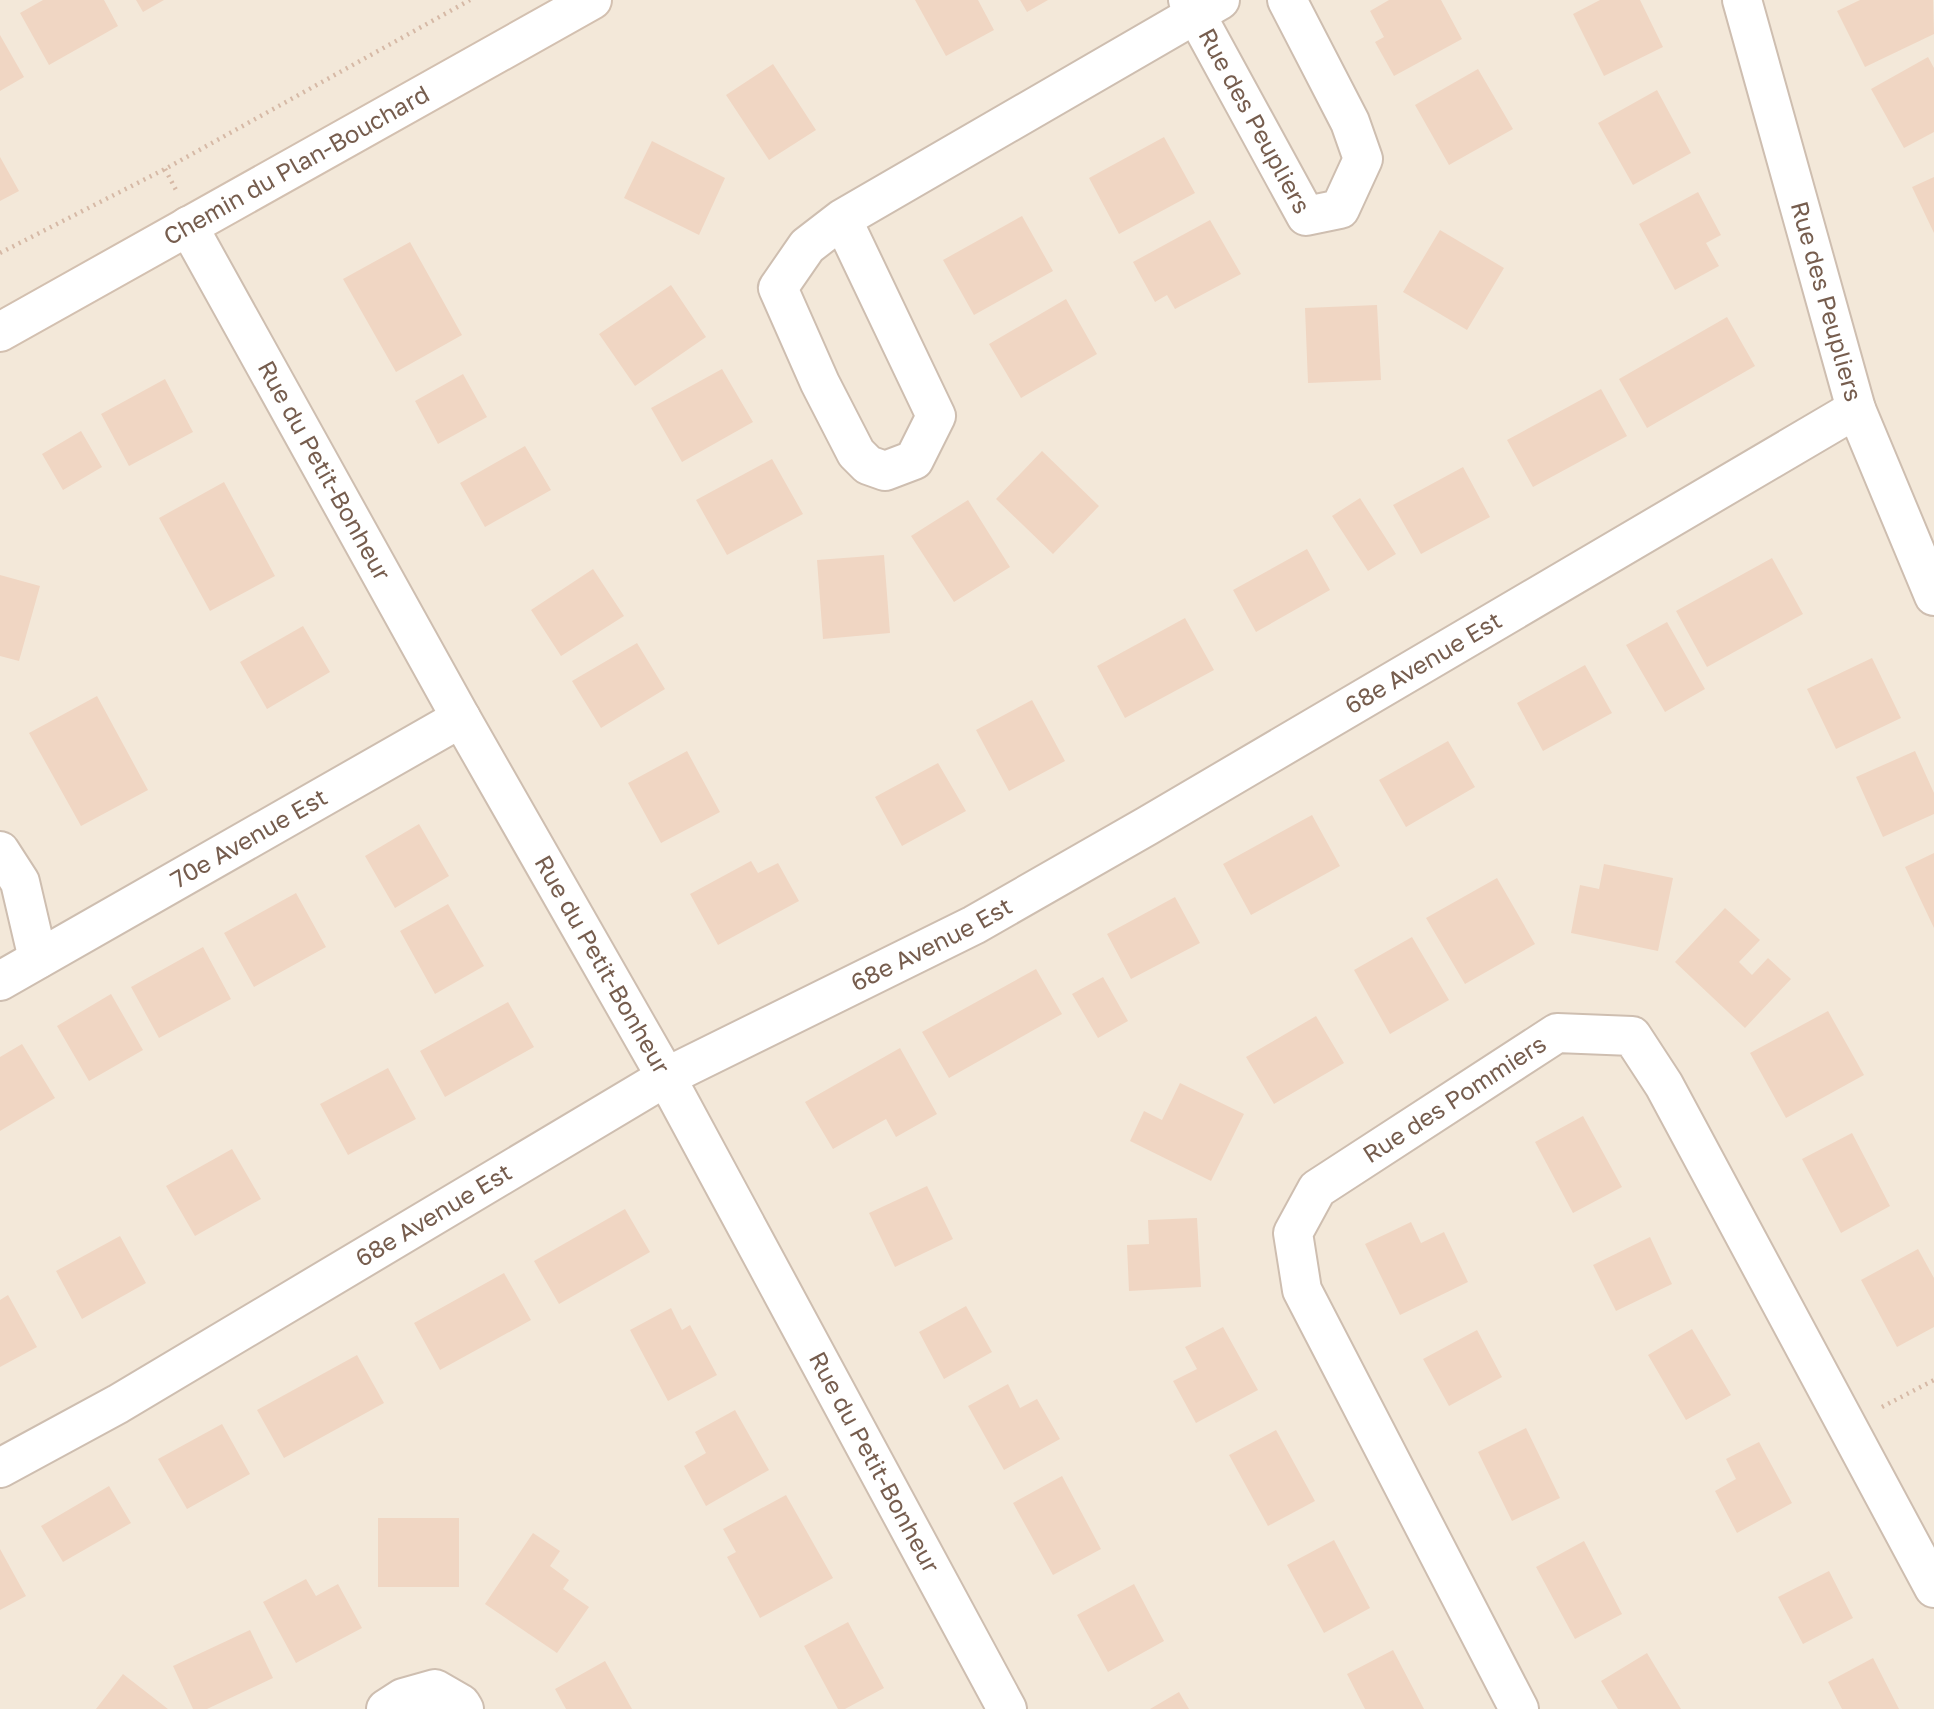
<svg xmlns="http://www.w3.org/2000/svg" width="1934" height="1709" viewBox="0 0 1934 1709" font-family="'Golos Text',sans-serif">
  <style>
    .residential { fill: #f3e8d9 }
    .building { fill: #f0d6c3 }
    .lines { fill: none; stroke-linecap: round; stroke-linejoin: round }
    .street-casing { stroke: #cebeb0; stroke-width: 42 }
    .secondary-casing { stroke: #d3c0b0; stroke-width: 42 }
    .path { stroke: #d6b9a6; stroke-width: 4.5; stroke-dasharray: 2 5; stroke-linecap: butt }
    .street { stroke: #fff; stroke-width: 38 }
    .secondary { stroke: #fff; stroke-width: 38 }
    .labels { text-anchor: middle; stroke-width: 5; stroke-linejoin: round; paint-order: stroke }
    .street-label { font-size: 24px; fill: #765d4e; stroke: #fef9f1 }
  </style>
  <rect width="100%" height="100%" fill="#fcf6eb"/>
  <path class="residential" d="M0,0H1934V1709H0Z"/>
  <path class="building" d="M43,0H104L118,26L49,65L20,13Z
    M136,0H164L143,12Z
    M915,0H978L994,30L946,56Z
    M1020,0H1048L1027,12Z
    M1389,0H1441L1462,39L1394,76L1375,42L1384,37L1370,11Z
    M1600,0H1640L1663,47L1604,76L1573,14Z
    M1860,0H1933L1934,34L1865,67L1837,11Z
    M0,35L24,77L0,91Z
    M1928,57L1934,68V132L1904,148L1871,89Z
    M773,64L816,130L769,160L726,95Z
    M1478,69L1513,129L1449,165L1415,105Z
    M1657,90L1691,153L1633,185L1598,123Z
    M1164,137L1195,193L1119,234L1089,178Z
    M652,141L725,178L699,235L624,198Z
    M0,157L19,191L0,201Z
    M1934,177V233L1912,187Z
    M1698,192L1721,235L1706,243L1719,266L1675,290L1639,224Z
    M1022,216L1053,271L974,315L943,260Z
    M1210,220L1241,274L1175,309L1167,295L1155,302L1133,262Z
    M1440,230L1504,268L1467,330L1403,292Z
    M410,242L462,335L396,372L343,279Z
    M671,285L706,337L635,386L599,334Z
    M1066,299L1097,354L1021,398L989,344Z
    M1377,305L1381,380L1308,383L1305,308Z
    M1727,317L1755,366L1647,428L1619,379Z
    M722,369L753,422L682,462L651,408Z
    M463,374L487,417L438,444L415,401Z
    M165,379L193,432L129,466L101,414Z
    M1601,389L1627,436L1533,487L1507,440Z
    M81,431L102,467L63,490L42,454Z
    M525,446L551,490L485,527L460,483Z
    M1042,451L1099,506L1053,554L996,499Z
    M772,459L803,514L727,555L696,500Z
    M1463,467L1490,517L1421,554L1393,505Z
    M224,482L275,576L210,611L159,518Z
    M1360,498L1396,554L1368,571L1332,516Z
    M968,500L1010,567L954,602L911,536Z
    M1307,549L1330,590L1256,632L1233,590Z
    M884,555L890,633L823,639L817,560Z
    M1772,558L1803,614L1707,667L1676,611Z
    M593,569L624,616L561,656L531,610Z
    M0,575L40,586L19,661L0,656Z
    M1185,618L1214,670L1125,718L1097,666Z
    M1667,622L1705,689L1665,712L1626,645Z
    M303,626L330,672L267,709L240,662Z
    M637,643L665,689L601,728L572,681Z
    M1872,658L1901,718L1836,749L1807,689Z
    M1585,665L1612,713L1543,751L1517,703Z
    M97,696L148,790L81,826L29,733Z
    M1032,700L1065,761L1009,791L976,730Z
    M1448,741L1475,787L1406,827L1379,780Z
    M687,751L720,812L661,843L628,783Z
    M1915,751L1934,793V814L1883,837L1856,777Z
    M938,763L966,811L902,846L875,797Z
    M1312,815L1340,866L1251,915L1223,864Z
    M419,824L449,876L395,908L365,856Z
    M1934,853V928L1905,867Z
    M751,861L758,873L778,863L799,901L718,945L690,894Z
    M1604,864L1673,878L1658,951L1571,933L1580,885L1599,889Z
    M1497,878L1535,944L1465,984L1426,918Z
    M296,893L326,947L254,987L224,933Z
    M1175,897L1200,943L1131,979L1107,934Z
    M448,904L484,966L435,994L400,931Z
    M1725,908L1760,940L1739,962L1752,975L1768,958L1791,979L1745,1028L1675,962Z
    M1412,937L1449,1000L1390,1034L1354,970Z
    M203,947L231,999L159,1038L131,987Z
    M1036,969L1062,1014L949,1078L922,1032Z
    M1103,977L1128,1021L1098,1038L1072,994Z
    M111,994L143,1050L89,1081L57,1026Z
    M508,1002L534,1047L445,1097L420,1051Z
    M1828,1011L1864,1075L1786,1118L1750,1053Z
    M1316,1016L1344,1063L1274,1104L1246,1057Z
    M22,1044L55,1098L0,1131V1057Z
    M900,1048L937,1114L896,1137L886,1119L833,1149L805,1102Z
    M388,1068L416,1119L348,1155L320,1104Z
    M1180,1083L1244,1114L1211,1181L1130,1141L1144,1111L1162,1120Z
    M1583,1116L1622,1187L1573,1213L1535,1142Z
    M1852,1133L1890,1206L1841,1233L1802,1159Z
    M232,1149L261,1199L195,1236L166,1186Z
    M927,1186L953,1239L895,1267L869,1213Z
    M625,1209L650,1252L559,1304L534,1261Z
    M1197,1218L1201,1287L1129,1291L1127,1245L1149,1244L1148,1220Z
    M1411,1222L1421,1243L1444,1232L1468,1282L1400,1315L1365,1244Z
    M120,1236L146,1283L82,1319L56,1271Z
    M1650,1237L1672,1284L1616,1311L1593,1265Z
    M1918,1249L1934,1278V1327L1897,1347L1861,1280Z
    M504,1273L531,1320L440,1370L414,1323Z
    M8,1295L37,1347L0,1367V1300Z
    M966,1306L992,1352L944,1379L919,1332Z
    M671,1308L682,1330L690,1325L717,1375L668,1401L630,1330Z
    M1223,1327L1258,1390L1196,1423L1173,1381L1197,1369L1185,1347Z
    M1692,1329L1731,1395L1686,1420L1648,1355Z
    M1477,1330L1502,1377L1449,1406L1423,1359Z
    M357,1355L384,1403L284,1458L257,1410Z
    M1008,1384L1020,1408L1037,1399L1060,1439L1004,1470L968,1406Z
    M735,1410L769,1470L706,1506L684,1466L706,1453L695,1432Z
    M222,1424L250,1474L187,1509L158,1459Z
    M1526,1428L1560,1498L1512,1521L1478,1452Z
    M1276,1430L1315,1501L1268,1526L1229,1455Z
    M1759,1442L1792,1503L1737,1533L1715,1491L1736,1479L1726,1459Z
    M1062,1476L1101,1549L1053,1575L1013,1503Z
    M109,1486L131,1523L63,1562L41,1526Z
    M786,1495L833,1578L760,1618L727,1557L736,1552L723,1529Z
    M378,1518H459V1587H378Z
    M533,1533L560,1551L550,1566L569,1580L563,1589L589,1607L557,1653L485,1604Z
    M1334,1540L1370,1608L1324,1633L1287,1565Z
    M1584,1541L1622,1614L1575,1639L1536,1567Z
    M0,1549L26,1596L0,1610Z
    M1829,1571L1853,1618L1803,1644L1778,1597Z
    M306,1579L316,1596L338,1584L362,1628L296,1663L263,1602Z
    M1134,1584L1164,1641L1108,1672L1077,1615Z
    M848,1622L884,1688L845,1709H838L804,1646Z
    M250,1630L273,1678L207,1709H193L173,1666Z
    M1393,1650L1424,1709H1365L1347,1674Z
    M1647,1653L1681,1709H1618L1601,1681Z
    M1873,1658L1899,1709H1842L1828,1682Z
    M605,1661L632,1709H566L555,1689Z
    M123,1674L168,1709H96Z
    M1179,1692L1189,1709H1150Z"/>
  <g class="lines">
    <g class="street-casing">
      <g id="street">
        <path id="s1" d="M1188,0L1306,216L1340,209L1363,159L1350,122L1287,0"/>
        <path id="s2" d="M1742,0L1856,409L1934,596"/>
        <path d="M842,219L936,416L914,460L885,471L868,465L856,453L820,383L778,288L807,246L842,219L1220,0"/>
        <path id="s3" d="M188,226L461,718L666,1077L1007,1709"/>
        <path d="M0,851L20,882L38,959"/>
        <path id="s4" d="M0,981L461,718"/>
        <path id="s5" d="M0,1468L118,1404L666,1077L974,925L1147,826L1856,409"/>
        <path d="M386,1709L403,1698L435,1689L461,1704L464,1709"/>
        <path id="s6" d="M1519,1709L1302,1290L1293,1233L1317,1189L1557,1033L1632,1036L1664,1085L1934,1588"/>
      </g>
    </g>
    <g class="secondary-casing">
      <g id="secondary">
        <path id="s7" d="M0,332L592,0"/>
      </g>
    </g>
    <path class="path" d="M165,169L176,190
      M0,253L165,169L470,0
      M1882,1407L1934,1380"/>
    <use href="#street" class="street"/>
    <use href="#secondary" class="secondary"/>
  </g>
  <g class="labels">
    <g class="street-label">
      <text dy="8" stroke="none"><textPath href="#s1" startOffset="138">Rue des Peupliers</textPath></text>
      <text dy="8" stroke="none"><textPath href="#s7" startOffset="340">Chemin du Plan-Bouchard</textPath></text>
      <text dy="8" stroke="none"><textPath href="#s2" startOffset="313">Rue des Peupliers</textPath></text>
      <text dy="8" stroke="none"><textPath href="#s3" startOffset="280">Rue du Petit-Bonheur</textPath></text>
      <text dy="8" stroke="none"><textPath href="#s5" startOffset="1636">68e Avenue Est</textPath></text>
      <text dy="8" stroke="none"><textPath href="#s4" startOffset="287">70e Avenue Est</textPath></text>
      <text dy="8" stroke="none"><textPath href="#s5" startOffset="1069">68e Avenue Est</textPath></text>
      <text dy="8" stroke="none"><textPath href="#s3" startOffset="847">Rue du Petit-Bonheur</textPath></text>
      <text dy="8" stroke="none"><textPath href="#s6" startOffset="744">Rue des Pommiers</textPath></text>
      <text dy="8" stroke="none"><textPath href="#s5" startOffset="502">68e Avenue Est</textPath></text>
      <text dy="8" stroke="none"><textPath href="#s3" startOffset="1414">Rue du Petit-Bonheur</textPath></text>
    </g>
  </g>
</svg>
